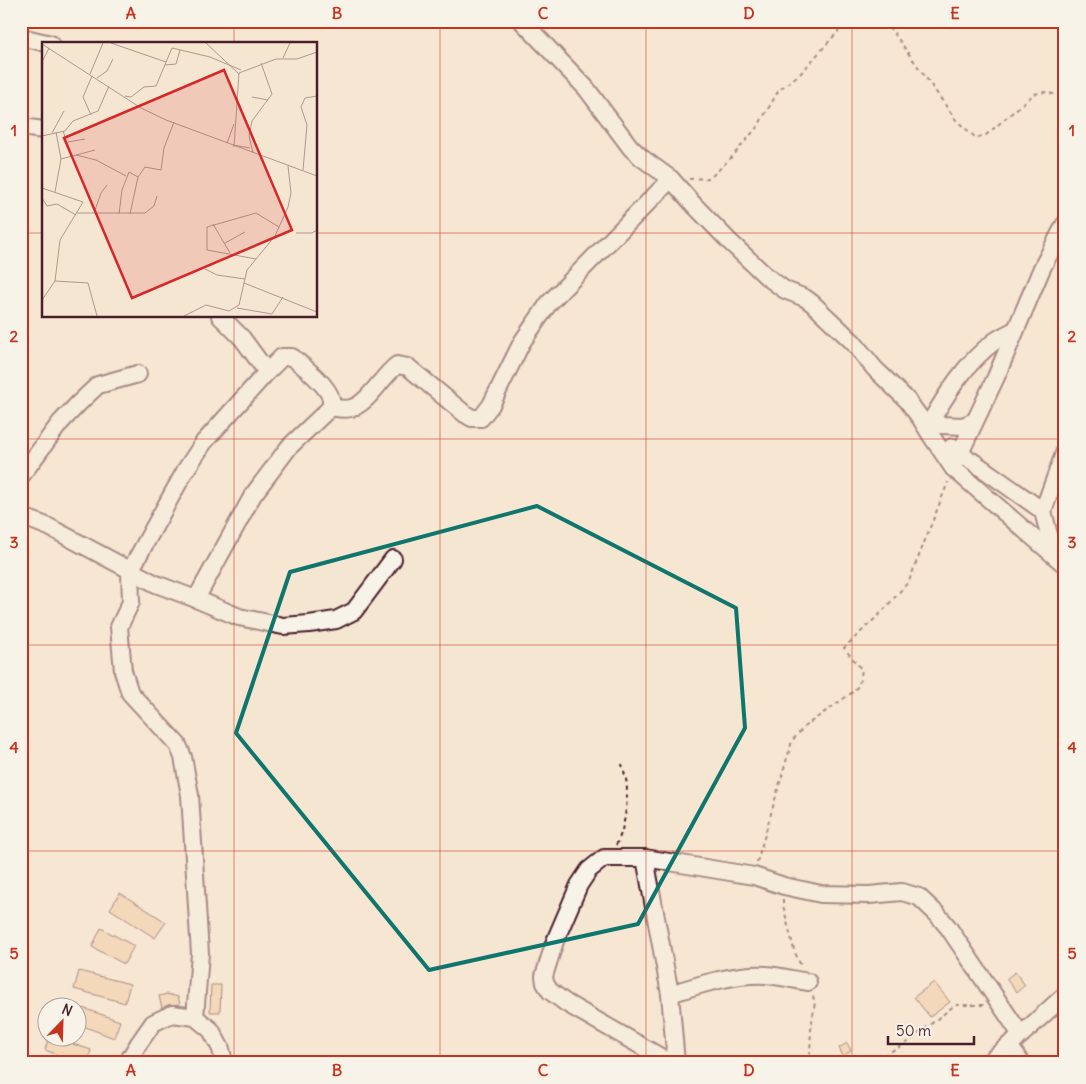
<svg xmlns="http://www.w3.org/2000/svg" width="1086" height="1084" font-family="Delius,sans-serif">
<rect width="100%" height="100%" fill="#f5e6d2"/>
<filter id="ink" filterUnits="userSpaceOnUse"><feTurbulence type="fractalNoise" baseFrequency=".02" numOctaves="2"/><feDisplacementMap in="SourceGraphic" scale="10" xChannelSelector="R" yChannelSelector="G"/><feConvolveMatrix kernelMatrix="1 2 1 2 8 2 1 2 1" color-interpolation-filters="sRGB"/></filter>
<g filter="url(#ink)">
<g fill="#efc79e" stroke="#4a1f2b">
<polygon points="120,893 166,922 155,938 110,909"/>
<polygon points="101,928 134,946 124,964 92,947"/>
<polygon points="79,971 130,984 125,1003 74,989"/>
<polygon points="1015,972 1025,985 1017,992 1006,979"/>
<polygon points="934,982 950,1002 930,1017 914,997"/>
<polygon points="211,985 221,985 220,1012 210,1012"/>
<polygon points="167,994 178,997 180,1004 168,1005 162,1008 159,996"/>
<polygon points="83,1008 120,1021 114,1038 78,1024"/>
<polygon points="49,1036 91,1050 87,1063 80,1063 45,1050"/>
<polygon points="847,1043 851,1051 843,1056 839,1048"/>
</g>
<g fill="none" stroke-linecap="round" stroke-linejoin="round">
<defs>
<g id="minor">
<polyline points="522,21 586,88 631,148 642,158 671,179 694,205 729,241 766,276 785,290 805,298 812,303 853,342 875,369 907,400 921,419 932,437 953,468 1065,565"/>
<polyline points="21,37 51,44"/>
<polyline points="21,127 44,130"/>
<polyline points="220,316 242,338 267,372"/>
<path d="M331,407C337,408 344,410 351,408C368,404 382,376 397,365L408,367L465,414L472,418H481L491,405L522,342L549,303L671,179"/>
<polyline points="930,422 941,425 963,426 975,421"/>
<path d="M928,426C946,395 965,363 995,341C1001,337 1009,333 1015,330"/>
<polyline points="952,447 959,454 972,461 1043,511"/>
<polyline points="953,468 996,377 1042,268 1065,224"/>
<polyline points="21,476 60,423 79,403 98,385 138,374"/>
<polyline points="21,516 49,527 156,584 196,599 239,617 283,626 309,624 336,620 354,611 393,559"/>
<polyline points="1054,555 1043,511 1065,451"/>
<polyline points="645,858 670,994 676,1063"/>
<path d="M670,994C698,985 736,973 766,975C780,976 794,980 808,982"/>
<path d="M195,1017L200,954L190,795L183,757L178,745L130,693L123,671L119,627L131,602L130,571L185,471L204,442L267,372L282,357H292C303,366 328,385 331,399C331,401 331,404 331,407L289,447L253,495L196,599"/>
<polyline points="1009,1045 1021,1063"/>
<polyline points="127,1063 139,1043 153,1023 172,1014 195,1017 211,1030 221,1049 224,1063"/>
<polyline points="671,1063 566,1003 550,991 545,983 544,976 555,941 579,885 589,870 604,858 645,858 754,876 784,886 821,894 869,895 902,892 919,897 937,914 948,927 1021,1035"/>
<polyline points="988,1063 1021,1035 1065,995"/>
</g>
</defs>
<use href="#minor" stroke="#4a1f2b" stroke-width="20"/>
<g stroke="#4a1f2b" stroke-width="2" stroke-dasharray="4 4" stroke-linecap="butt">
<polyline points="883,21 894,33 956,120 976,138 986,135 1034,94 1045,92 1057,95 1065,99"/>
<polyline points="689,179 710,178 732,157 758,126 779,90 801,73 842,27 849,21"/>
<path d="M616,845C625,829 629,797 626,779C625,774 623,769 622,764"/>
<polyline points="757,862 792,741 805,726 853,692 859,685 862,670 844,648 882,612 909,581 948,482"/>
<polyline points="783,899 783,905 794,950 801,966"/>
<polyline points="808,1063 810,1054 811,1028 815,1002 812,994"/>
<polyline points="870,1063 908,1042 955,1005 984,1005"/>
</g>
<use href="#minor" stroke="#f7f3e8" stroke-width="16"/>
</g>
</g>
<path d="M0 0H1086V1084H0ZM537,506L736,608L745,728L638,924L429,970L236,733L290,572Z" fill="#f5e6d2" fill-opacity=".55" fill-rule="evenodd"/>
<path fill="none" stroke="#0f766e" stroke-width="4" stroke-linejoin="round" d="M537,506L736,608L745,728L638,924L429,970L236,733L290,572Z"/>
<path fill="none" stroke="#c8321e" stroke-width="1" stroke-opacity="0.55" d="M234,21V44M440,21V1063M646,21V1063M852,21V1063M21,233H44M316,233H1065M234,316V1063M21,439H1065M21,645H1065M21,851H1065"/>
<g transform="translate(42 42)">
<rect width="275" height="275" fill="#f5e6d2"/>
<path fill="none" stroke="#b1968f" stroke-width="1" d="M69,1L124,20M164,1L197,32M0,2L99,66L124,78L275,134M241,16L248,1M0,20L7,6M123,23L134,22L138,8M48,32L61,1M55,36L65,29L71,17M83,54L89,55L102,45L114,44L130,6L168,15L199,28M210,55L226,58M49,73L41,55L50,34M21,89L30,114M10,91L22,69M0,94L23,89L31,79L56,69L67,44M26,100L43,97M185,101L192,82M191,103L208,106M192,105L197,31L234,17H255L275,10M211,111L207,94L210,79L230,52L219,21M34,113L54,118L84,134M19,117L53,108M261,128L265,83L259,65L263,56L275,54M96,135L103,125L119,128L122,106L132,80M0,146L41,160L18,198L13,239L0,258M13,150L19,117L14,90M0,156L5,164L15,162L34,173M35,171H103L112,164L115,154M52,171L59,151L65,143M77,172L80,148L87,130L96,135L88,172M171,182L188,211M254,191H270L275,188M183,201L203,190M214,217L165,208V185L214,171L237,185M163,227L175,233L203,237M13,239L46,241L55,274M202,241L275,270M195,266L230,272L241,255M142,274L164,263L187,269L197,263L205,228L233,194L246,165L249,151L246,124"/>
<path fill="#d62828" fill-opacity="0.15" stroke="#d62828" stroke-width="2.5" d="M182,28L250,188L90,256L22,96Z"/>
<rect width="275" height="275" fill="none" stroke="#4a1f2b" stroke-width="2.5"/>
</g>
<rect width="1086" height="1084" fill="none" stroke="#f7f3e8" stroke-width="55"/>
<g transform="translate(62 1022) rotate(23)"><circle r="24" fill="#f7f3e8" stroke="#b29e9c"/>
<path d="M0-4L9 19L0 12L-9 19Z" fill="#c8321e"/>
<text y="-8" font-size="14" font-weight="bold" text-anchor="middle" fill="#4a1f2b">N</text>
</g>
<path d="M888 1036v8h86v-8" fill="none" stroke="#4a1f2b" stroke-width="2.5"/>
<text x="896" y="1036" font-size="15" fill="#4a1f2b" stroke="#f7f3e8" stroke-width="4" paint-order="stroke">50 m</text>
<rect x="28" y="28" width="1030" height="1028" fill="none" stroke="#c8321e" stroke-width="2"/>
<g font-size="16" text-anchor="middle" font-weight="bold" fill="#c8321e">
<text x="131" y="19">A</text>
<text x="337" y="19">B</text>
<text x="543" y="19">C</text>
<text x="749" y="19">D</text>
<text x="955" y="19">E</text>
<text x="14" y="136">1</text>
<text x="1072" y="136">1</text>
<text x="14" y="342">2</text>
<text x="1072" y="342">2</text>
<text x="14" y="548">3</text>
<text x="1072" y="548">3</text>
<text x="14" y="753">4</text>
<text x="1072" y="753">4</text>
<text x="14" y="959">5</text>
<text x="1072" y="959">5</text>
<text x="131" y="1076">A</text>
<text x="337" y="1076">B</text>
<text x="543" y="1076">C</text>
<text x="749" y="1076">D</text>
<text x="955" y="1076">E</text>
</g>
</svg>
